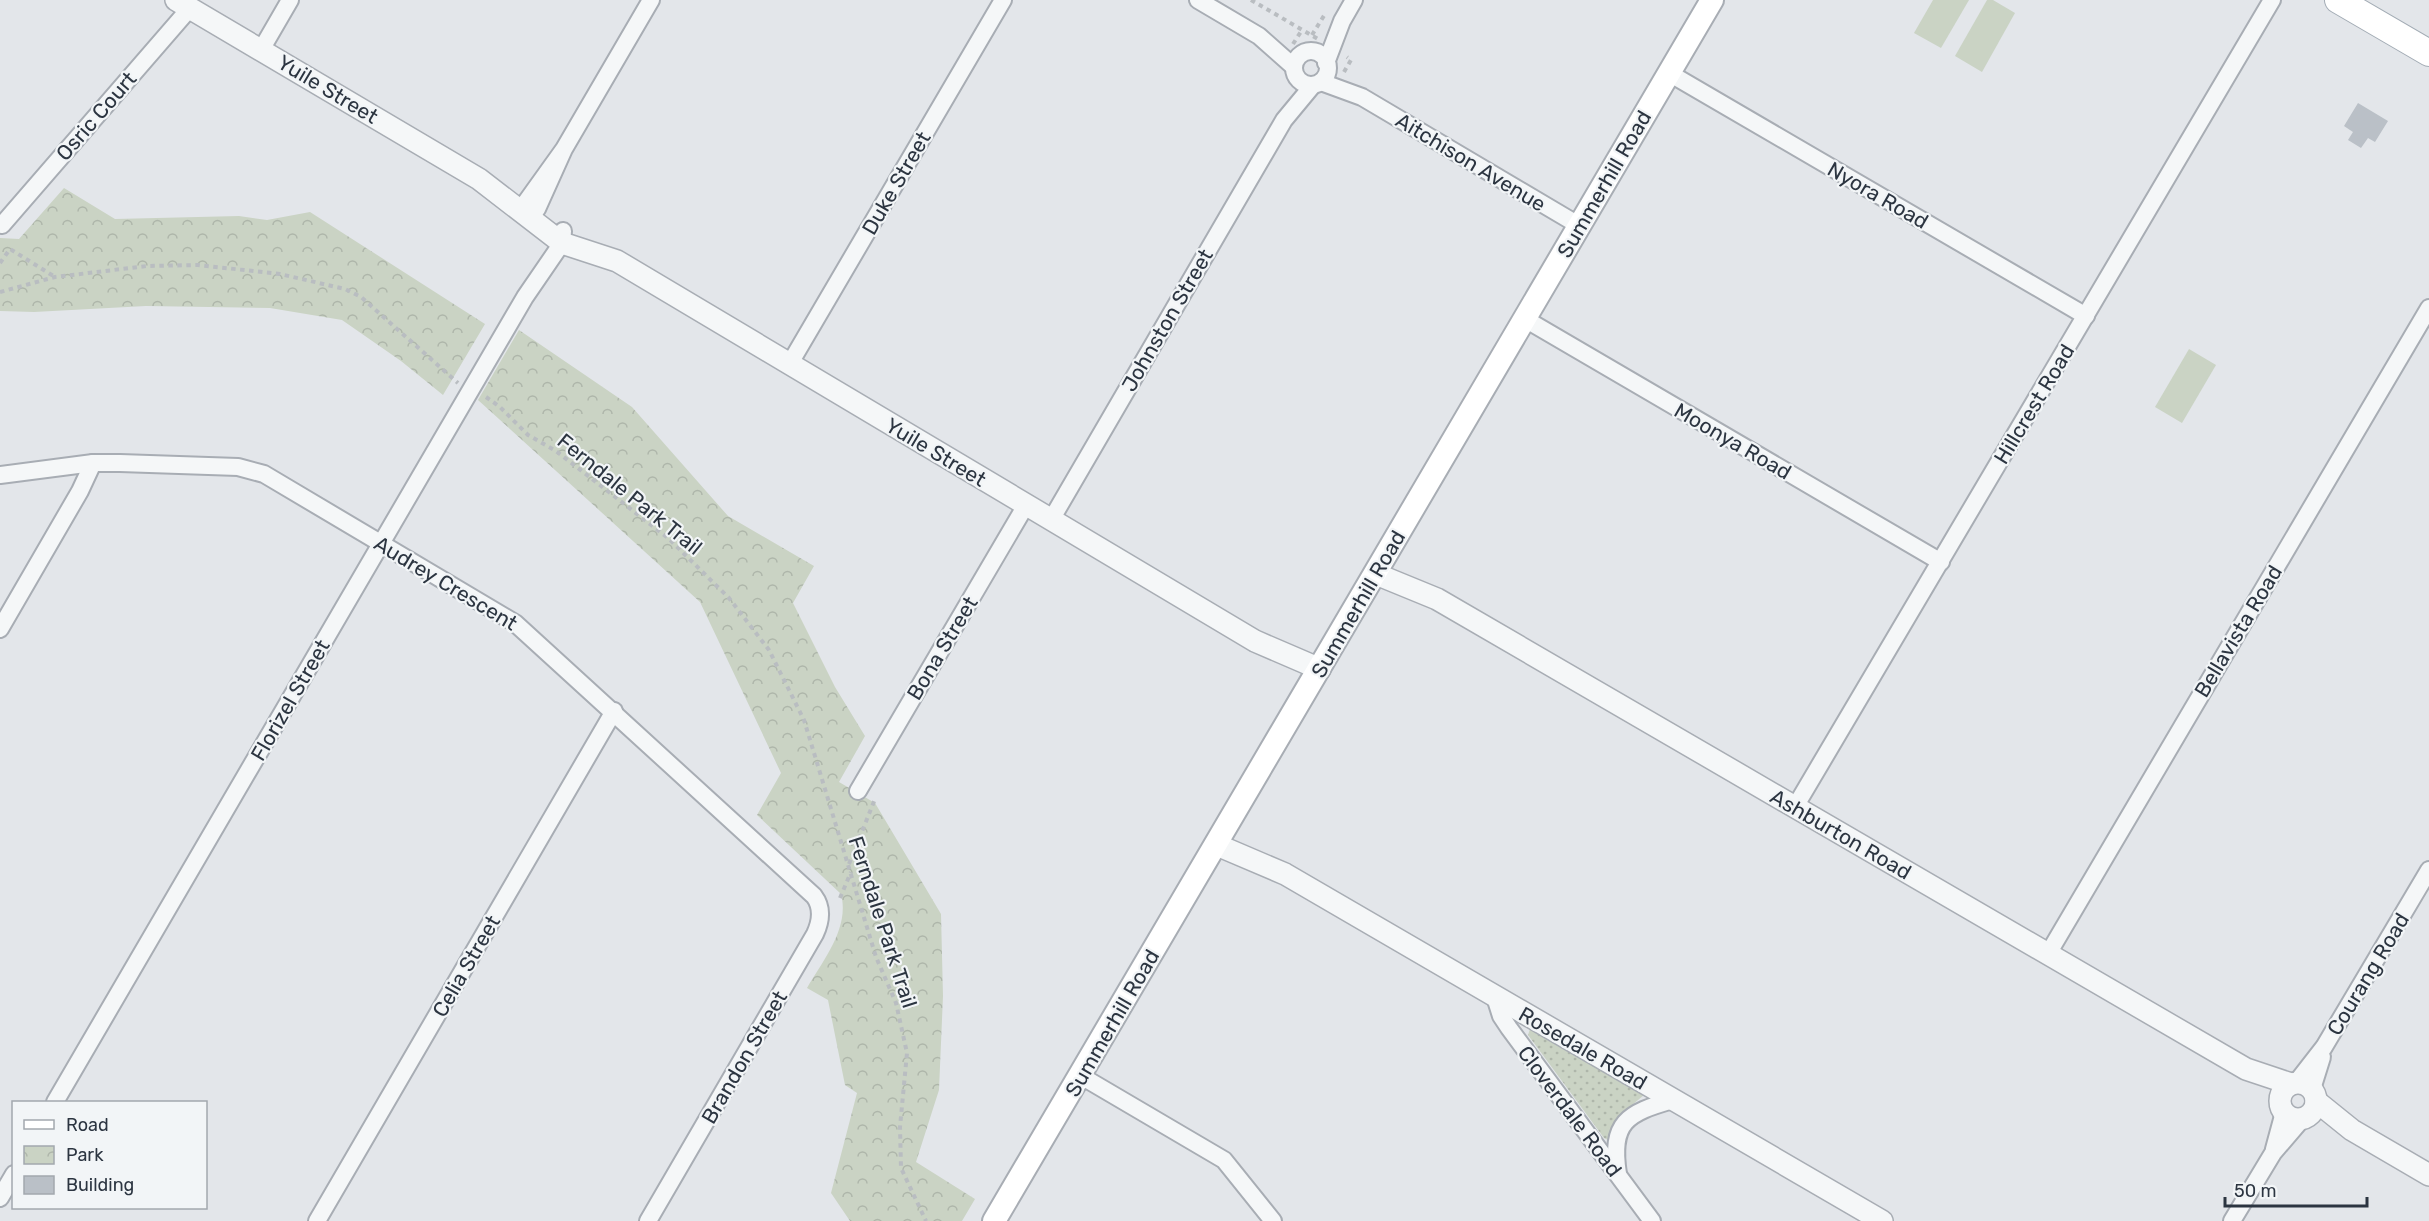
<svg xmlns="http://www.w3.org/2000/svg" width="2429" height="1221" font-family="Rubik,sans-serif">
<defs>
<pattern id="grass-dots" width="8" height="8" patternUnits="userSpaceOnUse" patternTransform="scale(1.5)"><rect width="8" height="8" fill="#cad3c4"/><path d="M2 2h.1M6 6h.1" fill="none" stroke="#aeb6aa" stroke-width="1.8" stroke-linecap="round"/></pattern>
<pattern id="park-crowns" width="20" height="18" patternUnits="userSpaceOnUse" patternTransform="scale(1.5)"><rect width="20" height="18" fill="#cad3c4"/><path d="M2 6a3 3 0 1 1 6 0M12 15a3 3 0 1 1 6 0" fill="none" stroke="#aeb6aa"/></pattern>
</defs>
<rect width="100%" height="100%" fill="#e3e6ea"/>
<polygon fill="url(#grass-dots)" points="1530,1029 1644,1095 1619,1116 1608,1140 1604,1138 1528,1035"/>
<g fill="url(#park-crowns)">
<polygon points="64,188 115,219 239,216 267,220 310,212 485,324 443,395 401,361 342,320 270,308 146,306 34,312 0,311 0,238 19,239"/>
<path d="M519,330L632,407L728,516L814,566L793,603L835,687L865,736L839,782L875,803L941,914L943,996L939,1090L916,1162L975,1199L962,1221H850L831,1193L857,1093L845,1085L828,1000L807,988C823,960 850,928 841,894L757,815L781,773L700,602L478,400Z"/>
</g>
<g fill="#cad3c4">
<polygon points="1933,0 1969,0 1941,48 1914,33"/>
<polygon points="1987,0 1993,0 2015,13 1982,72 1955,56"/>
<polygon points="2189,349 2216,365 2182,423 2155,407"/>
</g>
<polygon fill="#bac0c7" points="2358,103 2388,121 2375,142 2368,138 2361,148 2348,140 2353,132 2344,126"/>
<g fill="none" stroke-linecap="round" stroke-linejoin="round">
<defs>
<g id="minor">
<polyline points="1198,0 1259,36 1294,67"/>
<polyline points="261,50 290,0"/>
<circle cx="1311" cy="68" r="17"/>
<polyline points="1326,63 1342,21 1354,0"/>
<polyline points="1669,73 2086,316"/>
<polyline points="1321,82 1362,97 1580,226"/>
<polyline points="564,149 526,202 527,214 537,209 564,149 651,0"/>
<polyline points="2,225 190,8"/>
<polyline points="1525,319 1941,562"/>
<polyline points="789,365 1003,0"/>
<path d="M0,475L93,463H120L238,467L264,474L515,623L814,896C823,908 821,921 815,934L648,1221"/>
<polyline points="1051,520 1284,120 1313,85"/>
<polyline points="0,629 80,491 93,463"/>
<polyline points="858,791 1026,505"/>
<polyline points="1795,807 2272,0"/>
<polyline points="2048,954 2429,308"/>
<polyline points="1495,997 1501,1016 1509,1028 1652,1221"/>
<polyline points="1081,1076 1224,1160 1273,1221"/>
<polyline points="2296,1083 2324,1047 2429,870"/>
<polyline points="2312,1089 2322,1057"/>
<polyline points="55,1102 525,297 562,243 563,231"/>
<polyline points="2274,1149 2284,1112"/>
<path d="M1618,1174C1610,1122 1627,1113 1673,1100"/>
<polyline points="0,1198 14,1174"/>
<polyline points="317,1221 614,711"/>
<polyline points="2232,1221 2273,1153 2303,1118"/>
</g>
<g id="tertiary">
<polyline points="176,0 479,179 562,243 617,261 1255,641 1320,669"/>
<polyline points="1376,574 1437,599 2246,1069 2291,1084"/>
<polyline points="1217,845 1285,874 1882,1221"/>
<circle cx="2298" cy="1101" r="18"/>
<polyline points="2316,1101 2352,1130 2429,1175"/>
</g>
<polyline id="secondary" points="994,1221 1712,0"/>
<polyline id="primary" points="2338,0 2429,53"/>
</defs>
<use href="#minor" stroke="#a8adb4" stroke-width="20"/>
<use href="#tertiary" stroke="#a8adb4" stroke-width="24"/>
<use href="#secondary" stroke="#a8adb4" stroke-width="26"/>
<use href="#primary" stroke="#a3acb5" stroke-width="28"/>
<g stroke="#b9bdc1" stroke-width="4" stroke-dasharray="4.5 4.5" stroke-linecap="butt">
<polyline points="1251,0 1318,39"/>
<polyline points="1312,35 1325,14"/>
<polyline points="1293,44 1302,30"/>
<polyline points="1344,72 1351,60 1347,57"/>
<polyline points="0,263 10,249 55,277"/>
<polyline points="0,292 55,277 147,266 198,265 280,274 345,289 361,297 458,383"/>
<polyline points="486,397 500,407 528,435 556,451 668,538 729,598 769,650 804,720 876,957 896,1003 907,1053 900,1127 901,1168 926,1221"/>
<polyline points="849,864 875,799"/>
<polyline points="840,898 851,872"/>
</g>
<use href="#minor" stroke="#f5f7f8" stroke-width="16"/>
<use href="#tertiary" stroke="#f5f7f8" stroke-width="21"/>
<use href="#secondary" stroke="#fff" stroke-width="22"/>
<use href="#primary" stroke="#fff" stroke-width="26"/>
</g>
<g text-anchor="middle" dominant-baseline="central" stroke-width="4.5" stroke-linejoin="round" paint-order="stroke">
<g font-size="21" fill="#2c3541" stroke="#f2f5f7">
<text transform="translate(328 89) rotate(31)">Yuile Street</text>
<text transform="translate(96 116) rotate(-49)">Osric Court</text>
<text transform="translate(1471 162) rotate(31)">Aitchison Avenue</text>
<text transform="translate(896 183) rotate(-60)">Duke Street</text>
<text transform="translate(1604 184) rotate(-60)">Summerhill Road</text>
<text transform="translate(1878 195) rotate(30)">Nyora Road</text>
<text transform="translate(1167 320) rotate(-60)">Johnston Street</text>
<text transform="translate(2034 404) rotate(-59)">Hillcrest Road</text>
<text transform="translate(1733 441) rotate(30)">Moonya Road</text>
<text transform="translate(936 452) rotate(31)">Yuile Street</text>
<text transform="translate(630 494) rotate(39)">Ferndale Park Trail</text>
<text transform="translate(446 583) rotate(31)">Audrey Crescent</text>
<text transform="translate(1358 604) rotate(-60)">Summerhill Road</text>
<text transform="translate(2238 631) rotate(-59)">Bellavista Road</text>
<text transform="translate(942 648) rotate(-59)">Bona Street</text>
<text transform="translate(290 700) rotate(-60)">Florizel Street</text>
<text transform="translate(1841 834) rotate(30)">Ashburton Road</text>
<text transform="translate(883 922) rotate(72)">Ferndale Park Trail</text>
<text transform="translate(466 966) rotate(-60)">Celia Street</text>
<text transform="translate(2368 974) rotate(-59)">Courang Road</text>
<text transform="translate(1112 1023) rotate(-60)">Summerhill Road</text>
<text transform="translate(1583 1048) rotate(30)">Rosedale Road</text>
<text transform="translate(744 1057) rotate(-60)">Brandon Street</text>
<text transform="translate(1570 1111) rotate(53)">Cloverdale Road</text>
</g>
</g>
<rect x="12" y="1101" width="195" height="108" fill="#f2f5f7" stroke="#a3a8ae" stroke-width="1.5"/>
<rect x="24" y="1120" width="30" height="9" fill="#ffffff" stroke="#a3a8ae" stroke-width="1.5"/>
<text x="66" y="1131" font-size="18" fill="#2c3541">Road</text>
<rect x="24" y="1146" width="30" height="18" fill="url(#park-crowns)" stroke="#a3a8ae" stroke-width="1.5"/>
<text x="66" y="1161" font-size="18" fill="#2c3541">Park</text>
<rect x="24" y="1176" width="30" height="18" fill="#bac0c7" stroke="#a3a8ae" stroke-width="1.5"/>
<text x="66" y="1191" font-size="18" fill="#2c3541">Building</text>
<path d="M2225 1197v9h142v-9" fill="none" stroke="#2c3541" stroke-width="3"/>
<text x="2234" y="1197" font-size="18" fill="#2c3541" stroke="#f2f5f7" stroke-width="4.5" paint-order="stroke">50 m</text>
</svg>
